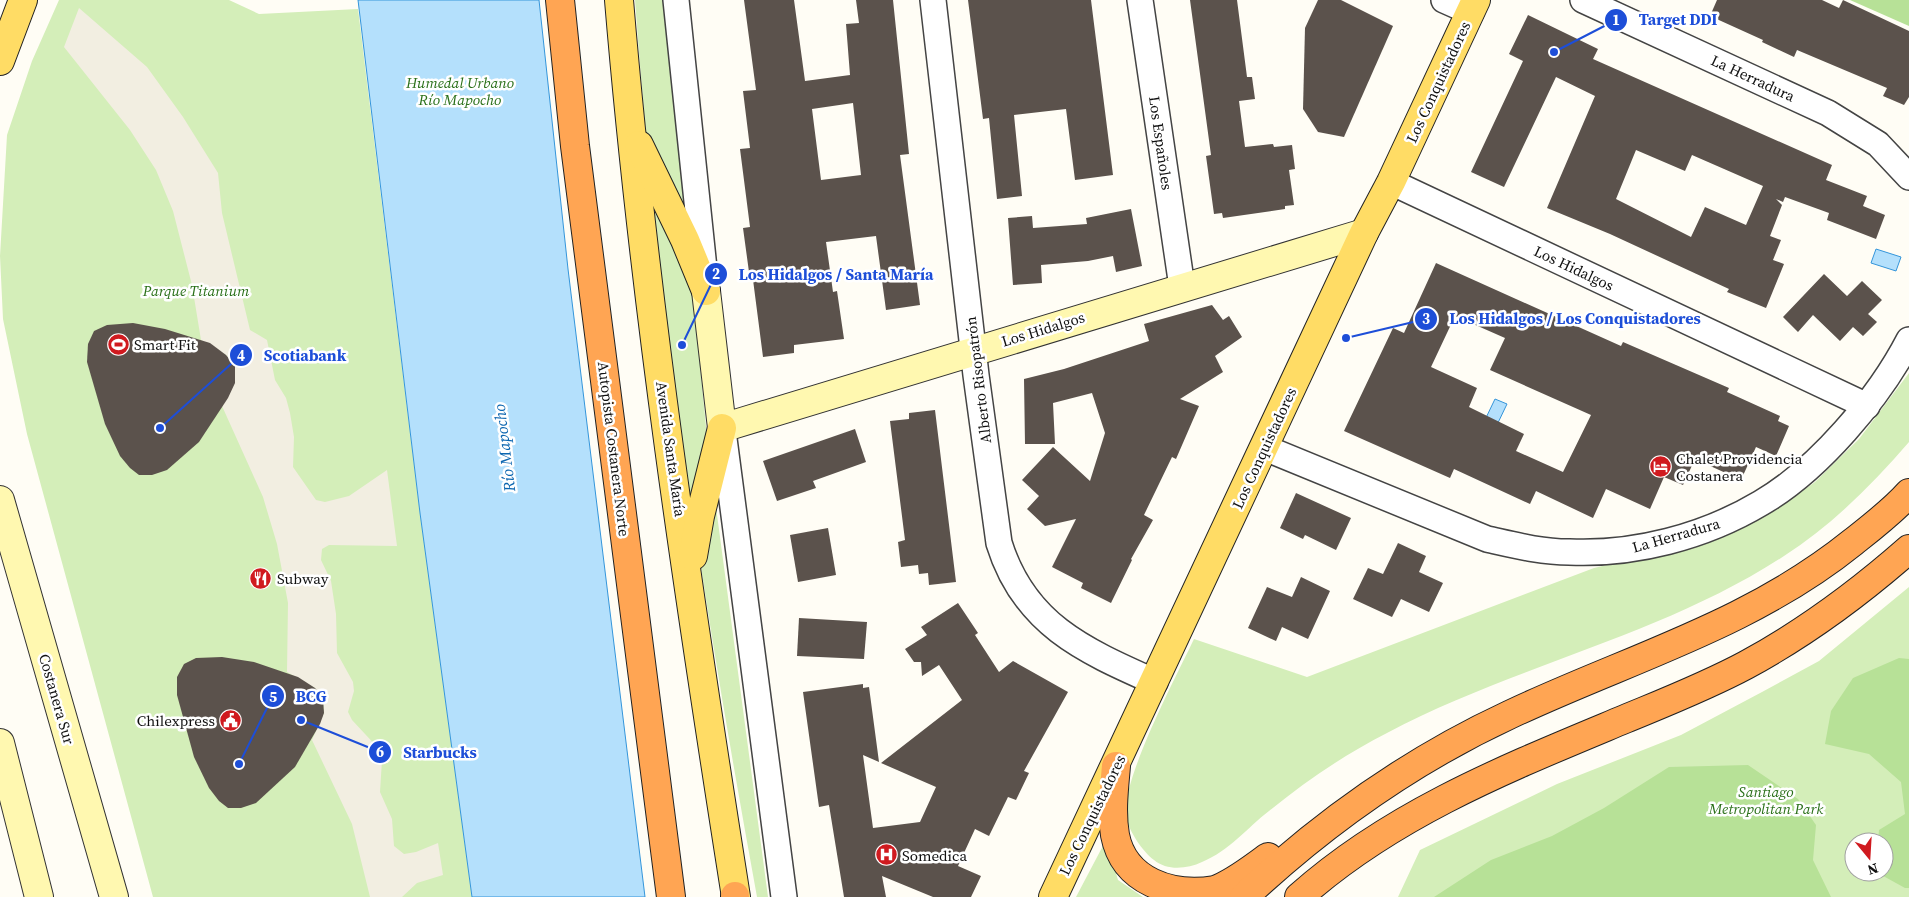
<svg xmlns="http://www.w3.org/2000/svg" width="1909" height="897" font-family="'Source Serif 4',serif">
<rect width="100%" height="100%" fill="#fffdf5"/>
<g fill="#d4eeb9" fill-rule="evenodd">
<polygon points="59,0 229,0 259,14 358,9 420,513 472,897 153,897 27,434 3,319 0,256 7,135 32,61"/>
<path d="M635,0H665L708,447L768,897H757C703,601 656,301 635,0Z"/>
<path d="M1909,373V442C1872,485 1832,525 1784,556C1662,636 1515,665 1387,733C1344,755 1306,781 1269,811C1247,828 1229,851 1202,862C1187,869 1167,871 1154,860C1142,851 1130,832 1126,818C1119,784 1177,675 1194,639L1307,677L1594,568L1722,538L1776,510L1815,482L1859,439Z"/>
<path d="M1909,587V897H1398L1420,850L1557,784L1681,735L1762,692L1819,661ZM1854,842H1884V872H1854Z"/>
<polygon points="1106,840 1118,880 1143,897 1076,897"/>
</g>
<g fill="#b7e197">
<polygon points="1850,0 1909,0 1909,26"/>
<polygon points="1899,658 1909,659 1909,888 1905,888 1876,872 1884,872 1884,842 1878,842 1879,830 1905,814 1901,782 1869,754 1825,744 1831,711 1853,678"/>
<polygon points="1748,765 1798,799 1816,825 1813,860 1831,897 1434,897 1491,860 1552,836 1604,808 1669,767"/>
</g>
<polygon fill="#f2eee1" points="79,8 147,67 183,117 218,173 222,213 250,330 267,340 275,380 286,398 290,413 294,437 293,467 316,500 325,502 349,496 387,470 397,546 329,545 322,549 321,560 331,581 336,614 337,653 353,682 354,691 348,712 352,720 379,749 382,760 380,792 392,819 394,846 404,854 416,852 438,843 443,875 417,883 402,897 370,897 352,824 312,740 324,713 323,699 315,688 287,672 288,603 277,544 263,497 222,406 235,366 226,355 201,340 192,285 173,211 156,170 130,130 64,47"/>
<g fill="#b4e0fc" stroke="#3495da">
<polygon points="358,0 539,0 568,269 645,897 472,897 420,513"/>
<polygon points="1876,249 1901,257 1896,271 1871,263"/>
<polygon points="1495,399 1507,404 1495,429 1483,424"/>
</g>
<g fill="#5b524c" fill-rule="evenodd">
<path d="M744,0H794L805,81L850,75L846,24L859,23L856,0H893L909,154L900,155L920,305L886,310L876,236L826,242L833,292L837,291L844,339L794,345V353L763,357L752,272H749L743,228L750,227L740,149L750,148L743,91L756,90ZM853,103L861,175L821,180L812,109Z"/>
<polygon points="968,0 1091,0 1113,175 1075,180 1066,109 1014,115 1022,196 997,199 989,118 983,119"/>
<polygon points="1190,0 1237,0 1247,77 1252,77 1255,99 1239,101 1245,147 1273,144 1274,147 1292,145 1295,169 1289,170 1294,205 1285,206 1285,209 1223,218 1222,213 1214,214 1206,156 1211,155"/>
<polygon points="1318,0 1341,0 1393,26 1344,137 1318,132 1303,109 1305,28"/>
<polygon points="1717,0 1822,0 1839,8 1843,0 1909,31 1909,97 1904,105 1883,96 1887,88 1797,50 1794,57 1762,42 1763,40 1710,16"/>
<path d="M1528,15L1598,49L1593,59L1832,165L1826,180L1867,196L1863,206L1885,215L1876,239L1827,220L1829,213L1785,197L1783,202L1776,199L1782,205L1770,236L1781,240L1773,260L1784,264L1766,308L1727,292L1729,289L1610,234L1547,208L1595,96L1556,77L1504,187L1471,172L1523,61L1509,54ZM1636,150L1685,171L1692,155L1763,186L1746,225L1705,207L1691,237L1616,199Z"/>
<polygon points="1131,209 1142,266 1116,272 1113,256 1088,261 1041,265 1042,283 1013,285 1008,218 1032,216 1033,228 1087,224 1086,218"/>
<path d="M1436,263L1621,346L1623,342L1729,388L1727,392L1780,416L1778,421L1789,426L1776,456L1756,447L1741,480L1695,459L1683,485L1664,477L1650,509L1606,489L1593,518L1536,491L1530,504L1454,469L1450,478L1344,431L1393,328L1404,333ZM1455,316L1505,338L1490,370L1591,415L1563,472L1516,451L1524,434L1469,407L1477,388L1431,367Z"/>
<polygon points="1824,274 1847,296 1862,281 1882,300 1868,314 1877,322 1863,336 1853,327 1840,341 1813,315 1798,332 1783,317"/>
<polygon points="1212,305 1223,320 1229,316 1242,337 1215,356 1223,372 1180,399 1199,406 1176,459 1172,457 1144,515 1153,520 1131,559 1132,560 1111,603 1081,588 1083,583 1052,567 1076,519 1045,526 1027,509 1039,496 1022,480 1053,447 1090,481 1105,433 1092,393 1053,403 1055,444 1025,444 1024,379 1064,369 1149,341 1144,324"/>
<polygon points="133,323 165,329 210,343 226,355 235,366 235,383 228,398 199,442 167,470 152,475 139,475 130,468 120,456 105,424 87,362 88,344 94,331 107,325"/>
<polygon points="935,410 956,582 929,585 928,573 919,574 918,565 901,567 898,542 905,540 890,421 909,419 909,413"/>
<polygon points="855,429 866,462 813,481 816,488 777,501 763,461"/>
<polygon points="1296,493 1351,518 1336,550 1305,535 1303,539 1280,528"/>
<polygon points="828,528 836,575 798,582 790,535"/>
<polygon points="1398,543 1426,556 1419,572 1443,583 1429,612 1401,599 1392,617 1353,599 1368,568 1383,574"/>
<polygon points="1301,577 1330,591 1308,639 1282,627 1276,641 1248,628 1267,587 1292,597"/>
<polygon points="958,603 978,633 975,635 999,672 1013,661 1068,692 1024,771 1029,773 1016,800 1008,797 989,836 975,829 958,866 981,876 971,897 933,897 882,876 886,897 844,897 829,805 819,807 803,692 863,684 863,688 869,687 879,762 863,755 873,828 920,822 936,787 881,763 962,700 939,665 922,676 921,662 914,662 905,649 927,635 921,627"/>
<polygon points="799,618 867,622 864,659 797,656"/>
<polygon points="222,657 254,662 298,677 315,688 323,699 324,713 320,724 295,767 256,803 241,808 228,808 219,801 209,788 194,757 177,695 177,677 184,664 196,658"/>
</g>
<g fill="none" stroke-linecap="round" stroke-linejoin="round">
<defs>
<g id="street">
<polyline points="676,0 705,278"/>
<path d="M933,0L976,375L999,543C1024,624 1083,650 1155,682"/>
<polyline points="1140,0 1182,287"/>
<polyline points="1444,0 1471,12"/>
<polyline points="1583,0 1828,113 1878,144 1909,177"/>
<polyline points="1391,182 1867,406"/>
<polyline points="723,431 784,897"/>
<path d="M1265,448L1487,539C1514,545 1540,552 1569,552C1634,555 1704,537 1761,503C1818,470 1879,398 1909,340"/>
</g>
<g id="secondary">
<polyline points="706,291 722,428 1364,233"/>
<polyline points="0,500 114,897"/>
<polyline points="0,743 39,897"/>
</g>
<g id="primary">
<path d="M619,0C644,300 689,599 736,897"/>
<polyline points="0,61 23,0"/>
<polyline points="639,145 685,240 706,291"/>
<polyline points="693,556 700,516 722,428"/>
<polyline points="1053,897 1364,233 1391,182 1476,0"/>
</g>
<g id="highway">
<polyline points="560,0 575,146 671,897"/>
<path d="M1116,766C1114,789 1111,812 1115,835C1124,882 1172,897 1215,890C1234,883 1251,869 1268,857"/>
<polyline points="735,896 735,897"/>
<path d="M1244,897C1323,823 1410,761 1509,715C1627,659 1749,626 1853,542C1872,527 1893,511 1909,493"/>
<path d="M1299,897C1393,813 1510,767 1625,719C1666,702 1707,686 1746,665C1805,633 1859,593 1909,549"/>
</g>
</defs>
<use href="#street" stroke="#444" stroke-width="28"/>
<use href="#secondary" stroke="#333" stroke-width="30"/>
<use href="#primary" stroke="#222" stroke-width="30"/>
<use href="#highway" stroke="#222" stroke-width="30"/>
<use href="#street" stroke="#fff" stroke-width="25"/>
<use href="#secondary" stroke="#fff8b0" stroke-width="28"/>
<use href="#primary" stroke="#ffdc65" stroke-width="28"/>
<use href="#highway" stroke="#ffa553" stroke-width="28"/>
</g>
<defs>
<symbol id="stadium-disc" viewBox="-11 -11 22 22"><circle r="9.5" fill="#d01a1f" stroke="#fff"/><path d="M0-5a6.5 5 0 1 0 0 10a6.5 5 0 1 0 0-10ZM-3.5-1.8h7v3.6h-7Z" fill="#fff"/></symbol>
<symbol id="hotel-disc" viewBox="-11 -11 22 22"><circle r="9.5" fill="#d01a1f" stroke="#fff"/><path d="M-6-4.5h1.5V1H6V5H4.5V3h-9V5H-6ZM-4 0a1.8 1.8 0 1 1 3.6 0ZM.5 0V-2.5h3Q6-2.5 6 0Z" fill="#fff"/></symbol>
<symbol id="restaurant-disc" viewBox="-11 -11 22 22"><circle r="9.5" fill="#d01a1f" stroke="#fff"/><path d="M-5-6h1v4h1v-4h1v4h1v-4h1v5L-1.5 .5V6h-2V.5L-5-1ZM5-6V6H3V1.5H1.5Q1.5-4 5-6Z" fill="#fff"/></symbol>
<symbol id="civic-disc" viewBox="-11 -11 22 22"><circle r="9.5" fill="#d01a1f" stroke="#fff"/><path d="M-.6-6.5H3V-4.5H.6V-3L4-1V1h2V6H-6V1h2V-1L-.6-3ZM-1.2 2.5V6h2.4V2.5Z" fill="#fff"/></symbol>
<symbol id="hospital-disc" viewBox="-11 -11 22 22"><circle r="9.5" fill="#d01a1f" stroke="#fff"/><path d="M-5-5h3v3.5h4V-5h3V5h-3V1.5h-4V5h-3Z" fill="#fff"/></symbol>
</defs>
<g fill-rule="evenodd">
<use href="#stadium-disc" x="106" y="332" width="25" height="25"/>
<use href="#hotel-disc" x="1648" y="454" width="25" height="25"/>
<use href="#restaurant-disc" x="248" y="566" width="25" height="25"/>
<use href="#civic-disc" x="218" y="708" width="25" height="25"/>
<use href="#hospital-disc" x="874" y="842" width="25" height="25"/>
</g>
<g text-anchor="middle" dominant-baseline="central" stroke-width="5" stroke-linejoin="round" paint-order="stroke">
<g font-size="15" fill="#111" stroke="#fff">
<text transform="translate(1753 78) rotate(25)">La Herradura</text>
<text transform="translate(1438 82) rotate(-65)">Los Conquistadores</text>
<text transform="translate(1161 143) rotate(82)">Los Españoles</text>
<text transform="translate(1574 268) rotate(25)">Los Hidalgos</text>
<text transform="translate(1043 329) rotate(-17)">Los Hidalgos</text>
<text transform="translate(978 380) rotate(-97)">Alberto Risopatrón</text>
<text transform="translate(1264 448) rotate(-65)">Los Conquistadores</text>
<text transform="translate(614 449) rotate(83)">Autopista Costanera Norte</text>
<text transform="translate(671 449) rotate(82)">Avenida Santa María</text>
<text transform="translate(1676 535) rotate(-16)">La Herradura</text>
<text transform="translate(57 699) rotate(74)">Costanera Sur</text>
<text transform="translate(1092 815) rotate(-64)">Los Conquistadores</text>
</g>
<g font-size="15" font-style="italic" fill="#2a7019" stroke="#fff">
<text x="460" y="82">Humedal Urbano<tspan x="460" dy="17">Río Mapocho</tspan></text>
<text x="196" y="290">Parque Titanium</text>
<text x="1766" y="791">Santiago<tspan x="1766" dy="17">Metropolitan Park</tspan></text>
</g>
<g font-size="15" fill="#111" stroke="#fff" text-anchor="start">
<text x="134" y="344">Smart Fit</text>
<text x="1676" y="458">Chalet Providencia<tspan x="1676" dy="17">Costanera</tspan></text>
<text x="277" y="578">Subway</text>
<text x="215" y="720" text-anchor="end">Chilexpress</text>
<text x="902" y="855">Somedica</text>
</g>
<g font-size="16" font-style="italic" fill="#0c66b0" stroke="#fff">
<text transform="translate(504 448) rotate(-97)">Río Mapocho</text>
</g>
</g>
<path fill="none" stroke="#1d4ed8" stroke-width="2" d="M1554 52L1616 20M682 345L716 274M1346 338L1426 319M160 428L241 355M239 764L273 696M301 720L380 752"/>
<g fill="#1d4ed8" stroke="#fff" stroke-width="2">
<circle cx="1554" cy="52" r="5"/>
<circle cx="682" cy="345" r="5"/>
<circle cx="1346" cy="338" r="5"/>
<circle cx="160" cy="428" r="5"/>
<circle cx="239" cy="764" r="5"/>
<circle cx="301" cy="720" r="5"/>
<circle cx="1616" cy="20" r="12"/>
<circle cx="716" cy="274" r="12"/>
<circle cx="1426" cy="319" r="12"/>
<circle cx="241" cy="355" r="12"/>
<circle cx="273" cy="696" r="12"/>
<circle cx="380" cy="752" r="12"/>
</g>
<g font-size="15" text-anchor="middle" font-weight="bold" fill="#fff">
<text x="1616" y="25">1</text>
<text x="716" y="279">2</text>
<text x="1426" y="324">3</text>
<text x="241" y="361">4</text>
<text x="273" y="702">5</text>
<text x="380" y="757">6</text>
</g>
<g font-size="16" text-anchor="middle" font-weight="bold" fill="#1d4ed8" stroke="#fff" stroke-width="5" stroke-linejoin="round" paint-order="stroke">
<text x="1678" y="25">Target DDI</text>
<text x="836" y="280">Los Hidalgos / Santa María</text>
<text x="1575" y="324">Los Hidalgos / Los Conquistadores</text>
<text x="305" y="361">Scotiabank</text>
<text x="311" y="702">BCG</text>
<text x="440" y="758">Starbucks</text>
</g>
<g transform="translate(1869 857) rotate(162)"><circle r="24" fill="#ffffff" stroke="#a0a0a0"/>
<path d="M0-4L9 19L0 12L-9 19Z" fill="#d01a1f"/>
<text y="-8" font-size="14" font-weight="bold" text-anchor="middle" fill="#111111">N</text>
</g>
</svg>
